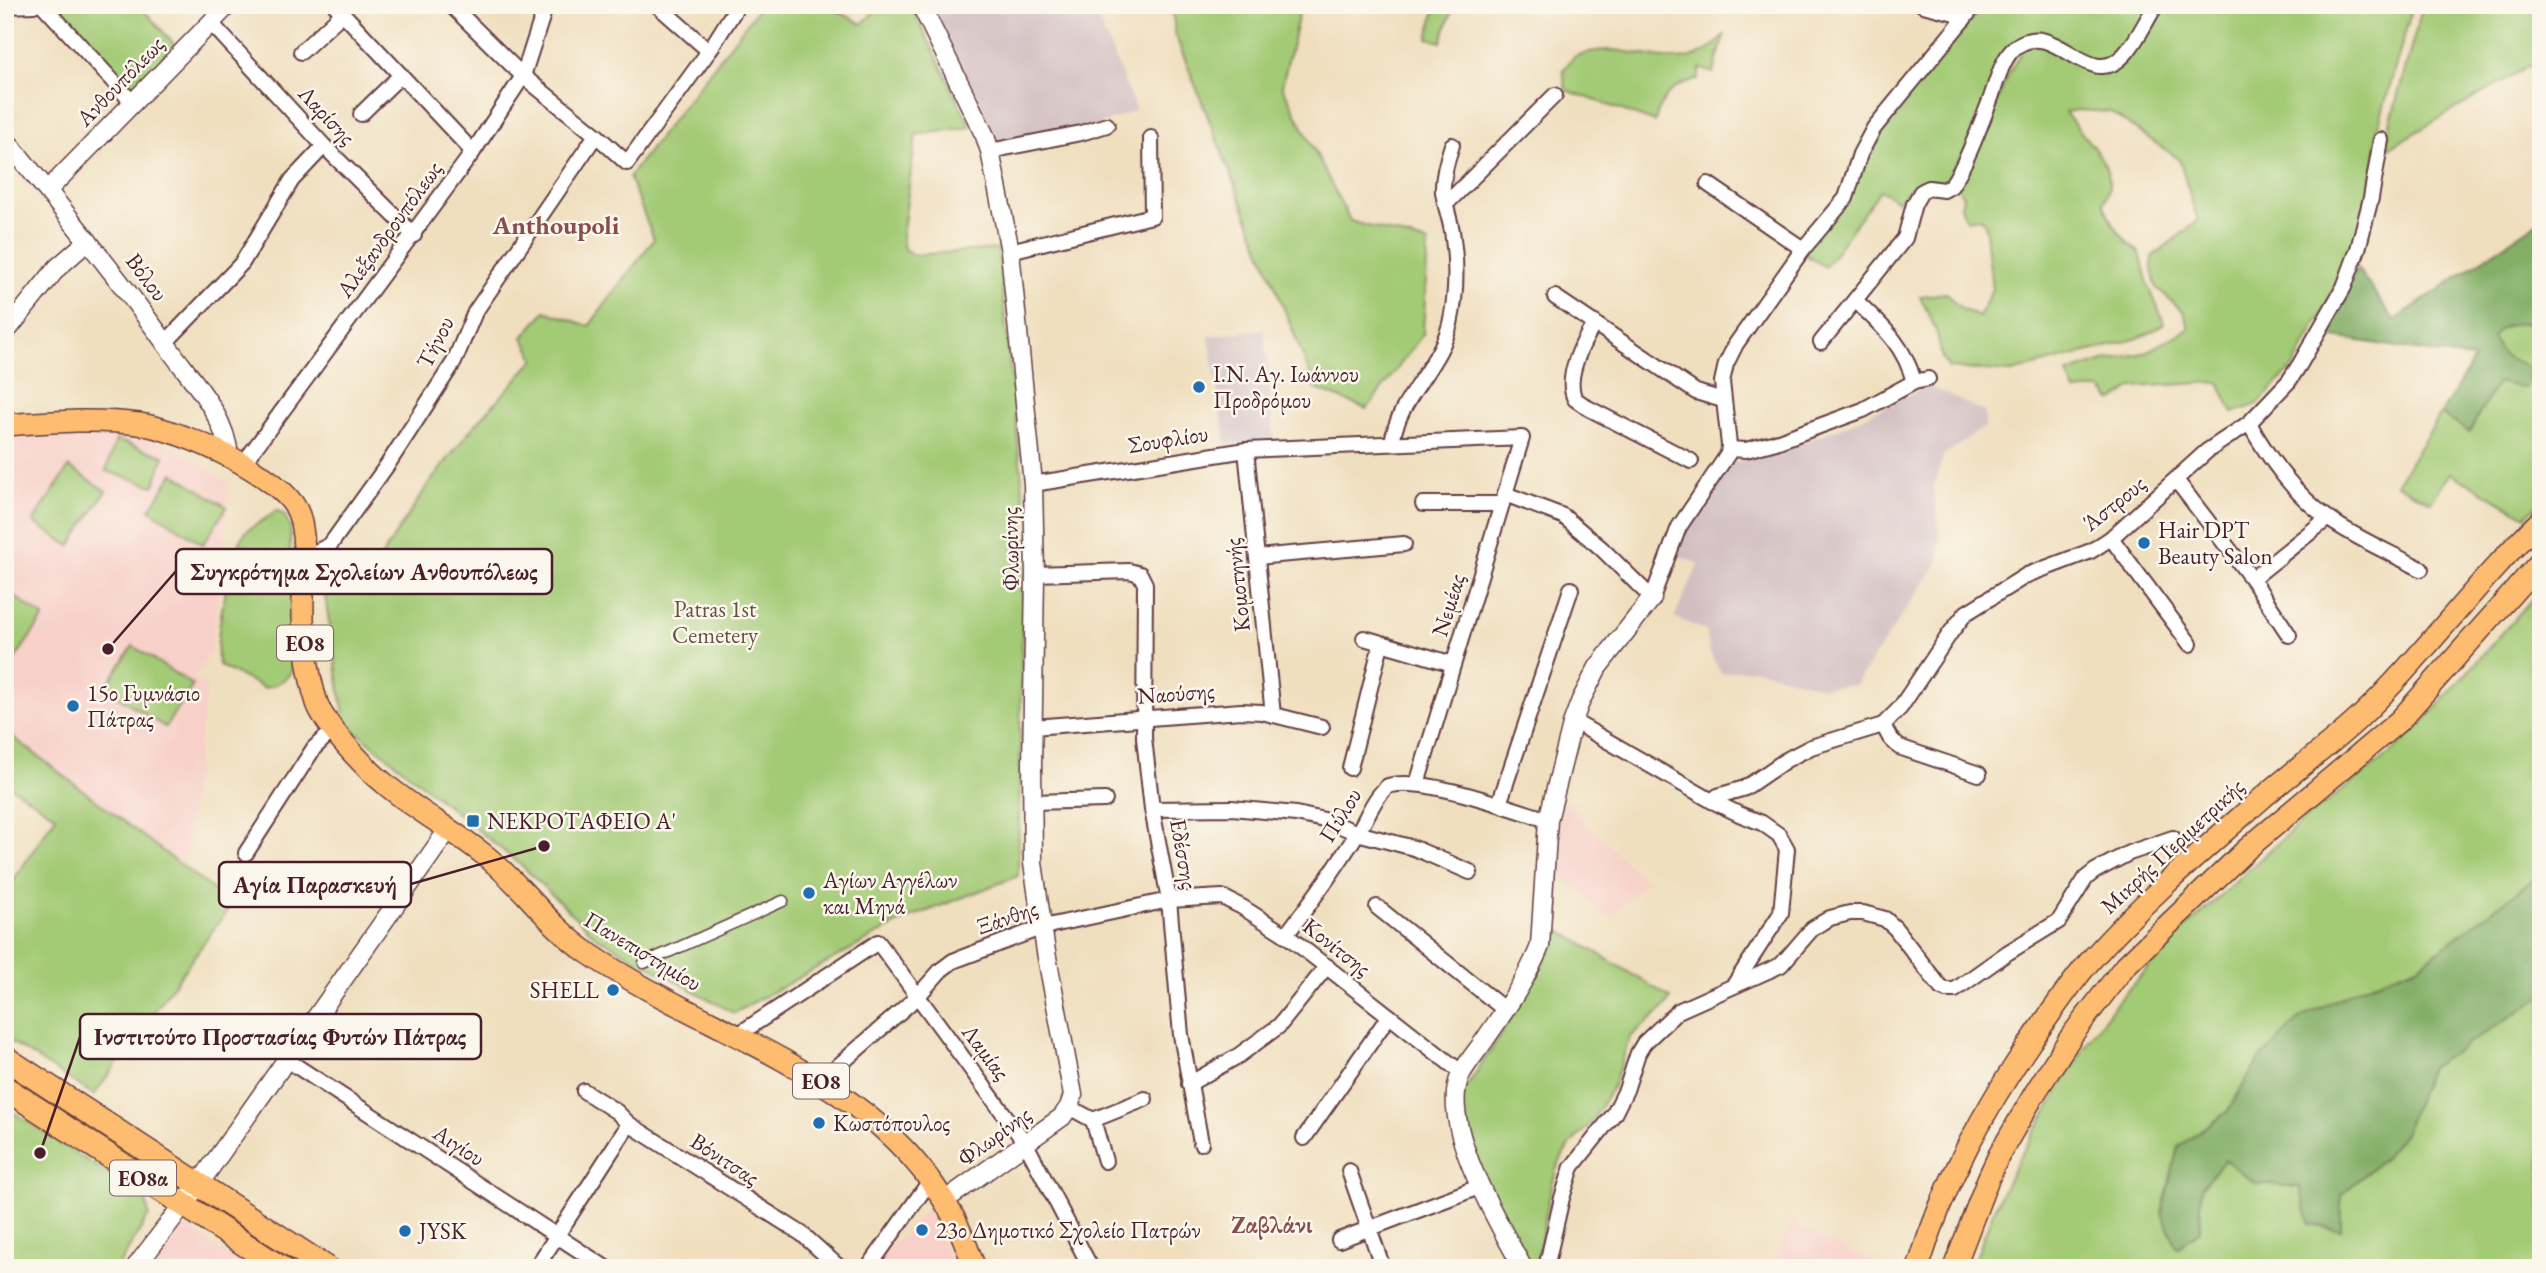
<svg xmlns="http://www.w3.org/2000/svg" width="2546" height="1273" font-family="'EB Garamond',serif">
<rect width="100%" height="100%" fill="#fbf7ec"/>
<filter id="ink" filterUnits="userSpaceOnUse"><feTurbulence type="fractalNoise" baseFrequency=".0143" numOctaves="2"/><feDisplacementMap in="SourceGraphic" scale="14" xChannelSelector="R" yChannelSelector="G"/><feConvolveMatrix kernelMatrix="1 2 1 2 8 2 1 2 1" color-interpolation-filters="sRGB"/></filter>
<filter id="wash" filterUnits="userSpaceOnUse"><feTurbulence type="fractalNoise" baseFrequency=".00686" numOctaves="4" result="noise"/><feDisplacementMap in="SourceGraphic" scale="28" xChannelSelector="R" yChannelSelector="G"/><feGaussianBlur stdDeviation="1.57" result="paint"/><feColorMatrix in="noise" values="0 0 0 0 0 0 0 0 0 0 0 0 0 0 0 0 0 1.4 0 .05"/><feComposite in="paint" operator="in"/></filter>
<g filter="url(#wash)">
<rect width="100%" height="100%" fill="#f0dfbf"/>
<g fill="#f7d0c9">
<polygon points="107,433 148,439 177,449 230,483 211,653 194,677 207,687 183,864 5,731 5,439"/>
<polygon points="1565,802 1646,882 1610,918 1559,873 1559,827"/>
<polygon points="927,1209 954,1268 876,1268 888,1250"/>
<polygon points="1790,1223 1885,1268 1772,1268"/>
<polygon points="185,1226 223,1251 249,1268 156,1268"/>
</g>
<g fill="#d2bec1">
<polygon points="932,5 1093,5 1136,110 1097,126 994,146"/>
<polygon points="1264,329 1274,442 1226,445 1209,336"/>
<polygon points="1926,387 1933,388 1985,412 1985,427 1944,455 1933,487 1941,540 1938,562 1855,685 1822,687 1755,669 1721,673 1710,653 1706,631 1674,617 1699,564 1675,554 1681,532 1729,464 1803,442 1849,424"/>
</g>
<g fill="#a3ca75" stroke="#767450" stroke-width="2">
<polygon points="50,5 139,5 176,46 130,93"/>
<polygon points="761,5 826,5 862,24 881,5 911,5 971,127 916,135 902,237 904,249 913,255 998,249 1024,499 1018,876 904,920 734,1013 595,936 522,866 345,722 324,590 365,581 428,485 468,433 535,359 523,337 545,311 589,326 654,239 629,177"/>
<polygon points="1172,5 1301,5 1282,86 1350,221 1428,243 1423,334 1367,409 1316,389 1175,34"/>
<polygon points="1436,5 1454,5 1441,42 1428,38"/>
<path d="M1984,5H2413L2377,131L2376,159L2354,253L2294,366L2258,404L2233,413L2219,382L2133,387L2112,401L2101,389H2089L2075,392L2067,373L2107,360L2144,353L2189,329L2184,312L2157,288L2152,270L2153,256L2198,221L2179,159L2110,112L2078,110L2065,112C2083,139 2125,169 2103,203L2113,225L2128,243L2140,253L2148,284L2164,323L2152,332L2135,339L2012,372L1949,368L1942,358L1936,330L1920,296L1947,293C1955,306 1965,311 1979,317L1992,289L1985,222L1980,218L1966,220L1961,208L1963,196L1958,187L2010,71L2021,52L2022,38L1947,184C1926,174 1911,184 1898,201L1880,190L1825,267L1803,253L1864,157L1874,135Z"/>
<polygon points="2425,5 2541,5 2541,59 2387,149 2390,124 2422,8"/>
<path d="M1725,34L1713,73L1700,68L1698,80C1674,82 1660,99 1655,122L1566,90L1563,70C1567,66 1570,60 1574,57C1578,54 1585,54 1590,52C1637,41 1686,84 1725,34Z"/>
<polygon points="2512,323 2541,324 2541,500 2526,516 2450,473 2431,502 2396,484 2441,414 2469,432 2497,382 2531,368 2504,356 2492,338 2495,332"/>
<polygon points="116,440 164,456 154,486 106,471"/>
<polygon points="69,467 106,491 70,546 33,522"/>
<polygon points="173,473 227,507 203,544 150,510"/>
<path d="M276,510L284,514L290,527L292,670C287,680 275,686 264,688L220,666C210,651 232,548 245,533C253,524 265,522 276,510Z"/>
<polygon points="2541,589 2541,874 2418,966 2358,989 2259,1060 2227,1112 2178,1147 2162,1213 2177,1248 2200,1231 2201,1187 2225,1159 2255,1183 2300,1187 2341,1195 2385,1157 2404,1133 2430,1068 2541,997 2541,1268 1972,1268 1995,1207 2019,1158 2091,1037 2118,1001 2174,939 2259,860 2302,821 2392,752 2421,725"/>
<polygon points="5,590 44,617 5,673"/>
<polygon points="133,646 193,685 165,727 105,688"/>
<polygon points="5,731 232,904 94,1095 5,1038 5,893 56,816 5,783"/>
<polygon points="1561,931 1671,998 1664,1008 1630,1037 1613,1086 1591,1123 1568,1147 1557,1167 1550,1194 1536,1266 1530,1268 1487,1201 1455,1105 1508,1023"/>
<polygon points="5,1107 146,1199 149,1215 117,1268 5,1268"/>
</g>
<g fill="#82ae66" stroke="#666648" stroke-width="2">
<path d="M2541,220V324C2523,323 2502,320 2492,338L2504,356L2531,368L2526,388L2497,382L2469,432L2441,414L2474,359L2321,335L2357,268L2394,320Z"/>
<polygon points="2541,874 2541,997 2430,1068 2404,1133 2385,1157 2341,1195 2341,1230 2309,1224 2300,1187 2255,1183 2225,1160 2201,1187 2200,1231 2177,1248 2162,1213 2178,1147 2227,1112 2259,1060 2300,1018 2358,989 2418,966"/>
</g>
</g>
<g filter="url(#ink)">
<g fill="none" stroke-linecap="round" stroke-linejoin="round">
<defs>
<polyline id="pedestrian" points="644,963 783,901"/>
<g id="minor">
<polyline points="43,5 133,103"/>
<polyline points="335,5 473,152"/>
<polyline points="451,5 523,76 596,135 627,163 709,51 738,5"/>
<polyline points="657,5 709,51"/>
<polyline points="1923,5 1955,13 1964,19"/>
<polyline points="5,6 34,5"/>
<polyline points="211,23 324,146 414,235"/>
<polyline points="301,52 343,13"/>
<polyline points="361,114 401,75"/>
<polyline points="990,151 1081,133 1107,125"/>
<polyline points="1708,184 1803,249"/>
<polyline points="1446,204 1555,95"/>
<polyline points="1010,251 1152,216 1151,138"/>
<polyline points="1555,297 1696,392 1723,400"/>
<path d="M1855,300C1882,326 1904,344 1914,382"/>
<path d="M1595,323C1583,341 1564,378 1575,399L1588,408L1691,461"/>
<path d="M1821,342L1905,238L1914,204L1921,192L1928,188L1944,190L1951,186C1967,162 1978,131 1989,103C1996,86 2001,57 2017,46C2056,18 2088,93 2124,55C2138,40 2145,22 2156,5"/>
<polyline points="165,343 242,263 292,180 324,146"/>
<path d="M2249,423C2268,458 2296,496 2329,519C2357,539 2391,553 2421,569"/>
<path d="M1392,443C1398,398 1439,368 1450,324C1456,297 1457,267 1453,239C1452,223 1445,208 1443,192C1442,177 1447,160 1452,145"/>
<polyline points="1729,449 1746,450 1776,442 1863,410 1914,382 1928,379"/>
<polyline points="1246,450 1273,715"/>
<polyline points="243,464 473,152 523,76 546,5"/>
<polyline points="2176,480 2252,579 2289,635"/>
<polyline points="1033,484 1246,450 1522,438 1417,784"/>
<polyline points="1505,494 1563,516 1601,548 1652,598 1679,527 1728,454 1729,445 1722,382 1726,364 1736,344 1803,249 1846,198 1860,154 1874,128 1975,5"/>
<polyline points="1423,504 1502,504"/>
<polyline points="2111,538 2190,644"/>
<polyline points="1257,557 1404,544"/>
<polyline points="303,558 330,545 388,464 454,362 475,312 596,135"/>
<polyline points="1035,574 1129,571 1140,574 1145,584 1144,738 1152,809 1169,900 1181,1035 1201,1143"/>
<polyline points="2252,579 2328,518"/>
<polyline points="1364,638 1453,664"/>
<polyline points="1573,721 1712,801 1739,814 1762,823 1779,835 1787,849 1781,913 1734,985"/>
<polyline points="1883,725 1890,738 1899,747 1979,774"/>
<polyline points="1033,727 1241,711 1262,712 1322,727"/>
<polyline points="1350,768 1381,644"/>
<polyline points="1712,801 1718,796 1745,788 1786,760 1811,747 1883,725 1900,708 1951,632 1966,613 2027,575 2091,551 2111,538 2207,451 2249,423 2289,381 2300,364 2344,287 2358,249 2371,198 2381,140"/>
<polyline points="1032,802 1105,800"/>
<polyline points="1499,804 1571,589"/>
<polyline points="1152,809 1232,808 1296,814 1329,821 1357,833 1414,848 1470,872"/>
<polyline points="246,853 314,748 333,730"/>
<polyline points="1377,907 1505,1010"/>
<path d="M1286,935C1311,902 1336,868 1358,832C1367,818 1374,797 1388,786C1420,775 1513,809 1548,820"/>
<polyline points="736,1036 878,942 1026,1144 1091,1268"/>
<polyline points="287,1060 606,1268"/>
<polyline points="821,1081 917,997 941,970 953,961 1043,927 1169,900 1222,897 1242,907 1286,935 1462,1073"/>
<polyline points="1189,1084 1238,1056 1279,1026 1327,966"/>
<polyline points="584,1091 617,1112 629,1124 802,1234 840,1268"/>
<polyline points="1069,1107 1093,1120 1105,1161"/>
<polyline points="1093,1120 1145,1099"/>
<polyline points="1304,1138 1389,1016"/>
<polyline points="1349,1171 1383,1268"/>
<polyline points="1339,1240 1479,1187"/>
<polyline points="536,1268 629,1124"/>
<polyline points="868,1268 930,1181"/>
<polyline points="1546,1268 1562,1198 1572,1167 1614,1114 1626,1090 1638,1053 1644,1043 1678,1011 1781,965 1812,929 1830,918 1850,913 1863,913 1885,919 1895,928 1941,988 1946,990 1955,990 2007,953 2059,921 2086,878 2095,871 2129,853 2173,838"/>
</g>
<g id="tertiary">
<polyline points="921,5 985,136 990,151 1010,251 1033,484 1035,574 1032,765 1033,863 1046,952 1073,1095 1069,1107 1062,1117 944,1201"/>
<path d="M5,139C62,208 119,278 171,351C194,383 226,416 229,457"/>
<polyline points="48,190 228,5"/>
<polyline points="5,333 57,268 88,241"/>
<polyline points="135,1268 199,1184 448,830"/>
<path d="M1523,1268C1499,1224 1437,1122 1461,1074C1468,1061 1478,1050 1486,1038C1506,1009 1527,979 1540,946L1548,820L1573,721L1581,700L1598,667L1652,598"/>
</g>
<g id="primary">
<path d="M5,425C49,422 95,418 139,424C178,429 286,475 299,515C307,541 303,571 303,599C302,630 307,672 317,703C324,724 365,768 384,783C416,811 454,830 487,857C523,886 549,926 588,953C713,1038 876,1074 953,1216C962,1232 968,1251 975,1268"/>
<path d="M1918,1268C1944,1183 1983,1110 2034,1037C2052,1011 2070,984 2091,960C2142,902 2202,851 2260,800C2292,772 2327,748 2358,719C2423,657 2475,583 2541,520"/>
<polyline points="1954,1268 1988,1179 1999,1155 2035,1093 2072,1035 2125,966 2247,849 2400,720 2541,561"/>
</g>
<g id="trunk">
<polyline points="5,1058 327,1268"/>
<polyline points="5,1088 281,1268"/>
</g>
</defs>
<use href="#pedestrian" stroke="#633c41" stroke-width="13"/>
<use href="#minor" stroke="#633c41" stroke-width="18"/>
<use href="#tertiary" stroke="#633c41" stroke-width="21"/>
<use href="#primary" stroke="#633c41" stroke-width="24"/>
<use href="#trunk" stroke="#633c41" stroke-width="26"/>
<use href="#pedestrian" stroke="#fff" stroke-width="10"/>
<use href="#minor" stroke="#fff" stroke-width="14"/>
<use href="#tertiary" stroke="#fff" stroke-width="18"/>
<use href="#primary" stroke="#fdbc6f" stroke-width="21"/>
<use href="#trunk" stroke="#fdbc6f" stroke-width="23"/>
</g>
</g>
<g fill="#1f6fb2" stroke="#fbf7ec" stroke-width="2.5">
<circle cx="1199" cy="387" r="7"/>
<circle cx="2144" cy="543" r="7"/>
<circle cx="73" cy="706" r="7"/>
<rect x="466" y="814" width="14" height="14" rx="3.5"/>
<circle cx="809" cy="893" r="7"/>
<circle cx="613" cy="990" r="7"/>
<circle cx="819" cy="1123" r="7"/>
<circle cx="922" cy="1230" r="7"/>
<circle cx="405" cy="1231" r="7"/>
</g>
<g text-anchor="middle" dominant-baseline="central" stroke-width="5" stroke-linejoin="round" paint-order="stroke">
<g fill="#fbf7ec" stroke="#7f6065" stroke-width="2">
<rect x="277" y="625.5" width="56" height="35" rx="5"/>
<rect x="793" y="1063.5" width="56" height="35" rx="5"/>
<rect x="110" y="1160.5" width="66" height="35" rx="5"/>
</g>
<g font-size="21" font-weight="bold" fill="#4a1f2b">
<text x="305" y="643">ΕΟ8</text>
<text x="821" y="1081">ΕΟ8</text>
<text x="143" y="1178">ΕΟ8α</text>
</g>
<g font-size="23" fill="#4a1f2b" stroke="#fbf7ec">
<text transform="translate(120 81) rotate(-46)">Ανθουπόλεως</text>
<text transform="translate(327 115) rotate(47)">Λαρίσης</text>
<text transform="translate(389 229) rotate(-54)">Αλεξανδρουπόλεως</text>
<text transform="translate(147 277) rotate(53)">Βόλου</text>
<text transform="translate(435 342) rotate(-63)">Τήνου</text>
<text transform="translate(1168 439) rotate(-9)">Σουφλίου</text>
<text transform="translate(2114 503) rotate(-39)">Άστρους</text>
<text transform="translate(1010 549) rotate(-91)">Φλωρίνης</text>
<text transform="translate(1237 585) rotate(-96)">Κομοτηνής</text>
<text transform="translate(1448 605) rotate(-73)">Νεμέας</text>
<text transform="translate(1176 693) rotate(-4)">Ναούσης</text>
<text transform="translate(1340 815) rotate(-58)">Πύλου</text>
<text transform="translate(2172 846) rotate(-43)">Μικρής Περιμετρικής</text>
<text transform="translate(1184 854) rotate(80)">Εδέσσης</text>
<text transform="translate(1007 917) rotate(-19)">Ξάνθης</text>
<text transform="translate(1337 947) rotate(38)">Κονίτσης</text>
<text transform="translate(643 951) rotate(31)">Πανεπιστημίου</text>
<text transform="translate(986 1052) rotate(53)">Λαμίας</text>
<text transform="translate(994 1136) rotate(-36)">Φλωρίνης</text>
<text transform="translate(459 1145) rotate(33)">Αιγίου</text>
<text transform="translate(725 1159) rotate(33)">Βόνιτσας</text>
</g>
<g font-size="23" fill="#4a1f2b" stroke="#fbf7ec" text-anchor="start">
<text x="1213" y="374">Ι.Ν. Αγ. Ιωάννου<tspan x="1213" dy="26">Προδρόμου</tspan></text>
<text x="2158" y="530">Hair DPT<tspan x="2158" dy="26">Beauty Salon</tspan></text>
<text x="87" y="693">15ο Γυμνάσιο<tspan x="87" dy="26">Πάτρας</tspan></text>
<text x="487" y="821">ΝΕΚΡΟΤΑΦΕΙΟ Α'</text>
<text x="823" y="880">Αγίων Αγγέλων<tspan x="823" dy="26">και Μηνά</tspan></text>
<text x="599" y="990" text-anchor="end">SHELL</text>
<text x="833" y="1123">Κωστόπουλος</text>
<text x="936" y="1230">23ο Δημοτικό Σχολείο Πατρών</text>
<text x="419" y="1231">JYSK</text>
</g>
<g font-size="23" fill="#655241" stroke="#fbf7ec">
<text x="715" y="609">Patras 1st<tspan x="715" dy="26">Cemetery</tspan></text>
</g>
<g font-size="24" font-weight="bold" fill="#884e4f" stroke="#fbf7ec">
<text x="1272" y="1224">Ζαβλάνι</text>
</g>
<g font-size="26" font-weight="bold" fill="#884e4f" stroke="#fbf7ec">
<text x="556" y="225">Anthoupoli</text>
</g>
</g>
<path fill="none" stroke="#4a1f2b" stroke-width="2.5" d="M108 649L176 571M544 846L411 884M40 1153L80 1037"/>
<g fill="#4a1f2b" stroke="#fbf7ec" stroke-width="2.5">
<circle cx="108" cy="649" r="7"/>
<circle cx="544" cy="846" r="7"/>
<circle cx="40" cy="1153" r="7"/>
</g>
<g fill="#fbf7ec" stroke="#4a1f2b" stroke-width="2.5">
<rect x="176" y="549" width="376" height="45" rx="7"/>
<rect x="219" y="862" width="192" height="45" rx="7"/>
<rect x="80" y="1014" width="401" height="45" rx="7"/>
</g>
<g font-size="24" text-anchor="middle" font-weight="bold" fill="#4a1f2b">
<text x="364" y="580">Συγκρότημα Σχολείων Ανθουπόλεως</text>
<text x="315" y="893">Αγία Παρασκευή</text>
<text x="280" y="1045">Ινστιτούτο Προστασίας Φυτών Πάτρας</text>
</g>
<rect width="2546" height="1273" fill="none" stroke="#fbf7ec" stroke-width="28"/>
</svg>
